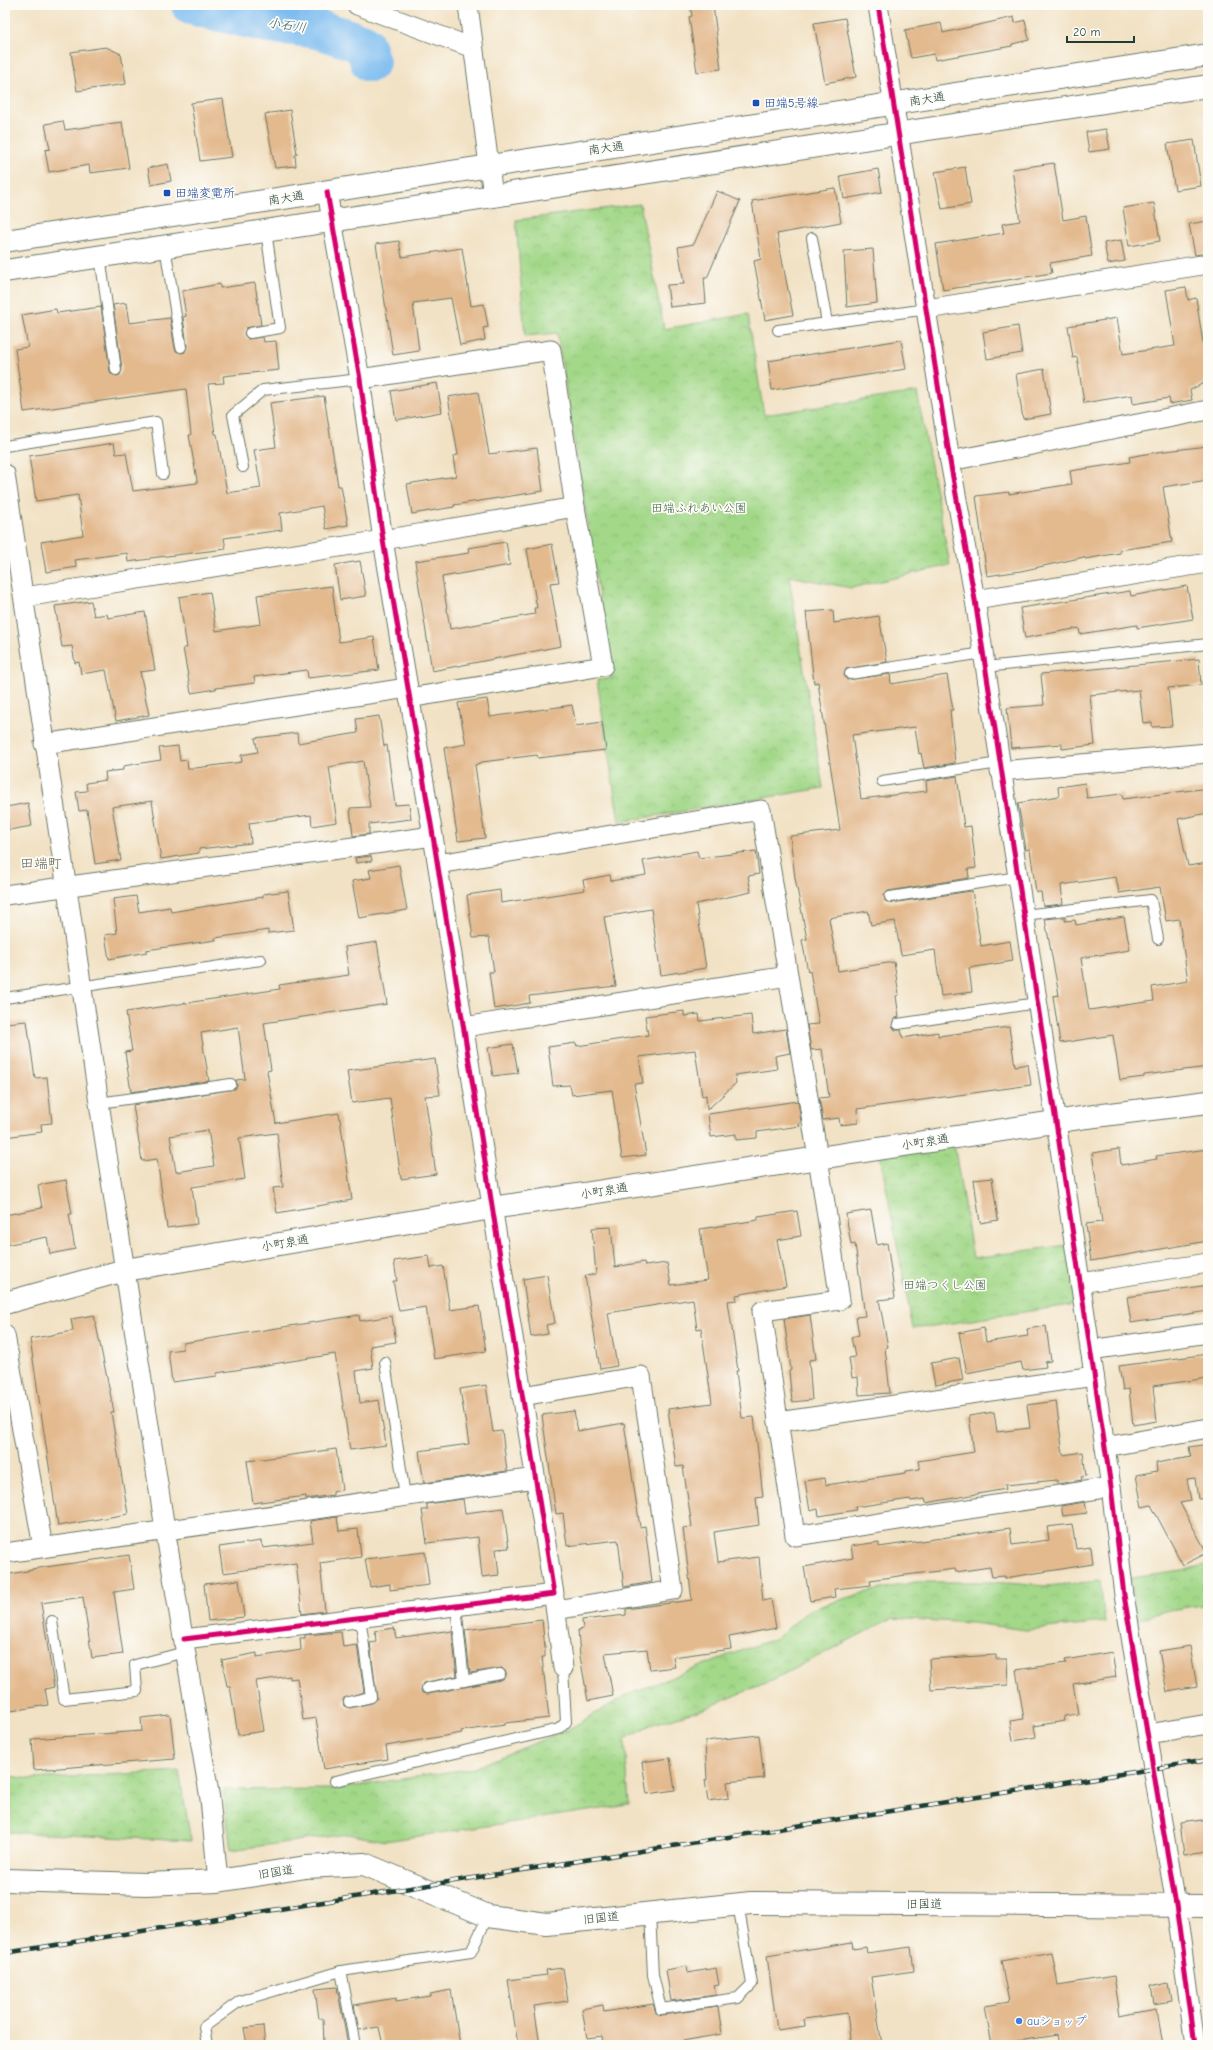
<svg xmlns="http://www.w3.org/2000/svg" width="1213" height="2050" font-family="'Comic Neue','Klee One',sans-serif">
<defs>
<pattern id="park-crowns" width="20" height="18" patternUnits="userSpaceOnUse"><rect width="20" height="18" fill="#a3d889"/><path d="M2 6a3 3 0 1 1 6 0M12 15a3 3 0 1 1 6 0" fill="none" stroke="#8cba77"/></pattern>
</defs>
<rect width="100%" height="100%" fill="#fdfcf7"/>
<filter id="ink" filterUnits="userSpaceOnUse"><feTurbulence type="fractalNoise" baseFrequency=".025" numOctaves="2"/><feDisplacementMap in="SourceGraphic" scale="8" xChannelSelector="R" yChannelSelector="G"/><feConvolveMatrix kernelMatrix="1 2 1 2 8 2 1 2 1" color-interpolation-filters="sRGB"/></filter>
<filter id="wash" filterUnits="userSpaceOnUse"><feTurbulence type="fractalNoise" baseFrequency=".012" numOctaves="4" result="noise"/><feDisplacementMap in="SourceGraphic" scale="16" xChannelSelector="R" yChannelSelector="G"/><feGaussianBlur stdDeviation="0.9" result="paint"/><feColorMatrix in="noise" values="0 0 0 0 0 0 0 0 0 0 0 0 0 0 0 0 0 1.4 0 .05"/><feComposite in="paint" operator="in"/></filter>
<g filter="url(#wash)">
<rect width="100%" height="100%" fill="#f2e2c5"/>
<g fill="url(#park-crowns)" stroke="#618a5e">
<polygon points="640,204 664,329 748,314 764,415 917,392 950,565 851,588 789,576 823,788 619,822 597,680 612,678 557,333 525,336 516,220"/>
<polygon points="953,1138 973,1258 1074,1244 1083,1303 913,1329 879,1149"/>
<polygon points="1208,1563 1208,1604 1169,1610 1137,1619 1131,1578 1183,1571"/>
<polygon points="1100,1581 1105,1622 1026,1630 972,1623 892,1618 772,1680 704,1709 650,1725 625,1739 629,1805 385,1841 347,1834 231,1850 223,1790 336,1789 474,1768 569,1729 627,1695 726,1656 777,1638 809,1610 859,1594 915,1582 991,1582 1047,1586"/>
<polygon points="179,1771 191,1841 5,1832 5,1775 30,1779"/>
</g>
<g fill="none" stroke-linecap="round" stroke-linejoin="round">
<polyline stroke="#7cbcf0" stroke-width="40" points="191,5 268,23 317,29 364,44 370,62"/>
</g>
<g id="blocks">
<g fill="#e3b98e" fill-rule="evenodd">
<polygon points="690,5 713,5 721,69 697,72 689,17 692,16"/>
<polygon points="1014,17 1015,23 1025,20 1029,40 1012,44 1012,46 935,60 934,54 911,58 905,30 941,23 943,33"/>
<polygon points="845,18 856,77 825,83 814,23"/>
<polygon points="106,47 121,54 126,84 77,91 71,52"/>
<polygon points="223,99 232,157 200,161 191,103"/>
<polygon points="290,110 297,154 295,155 296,166 275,168 265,114"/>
<polygon points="63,121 65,130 122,122 129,168 90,173 89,165 49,172 45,150 50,149 45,124"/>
<polygon points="1106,129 1110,149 1089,152 1086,132"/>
<polygon points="1194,140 1201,186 1175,190 1167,144"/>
<polygon points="1054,163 1063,220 1086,216 1092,256 1050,263 1052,273 943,290 936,244 1004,233 1002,224 1020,221 1012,169"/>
<polygon points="168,164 171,181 151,185 148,168"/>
<polygon points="965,167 971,204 942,209 935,172"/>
<polygon points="878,169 882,192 844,199 840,176"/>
<polygon points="835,188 841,222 777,234 793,315 765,320 754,261 761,259 752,201"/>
<polygon points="717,191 740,201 707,278 704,278 706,303 670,307 667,285 684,284 678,247 694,244"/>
<polygon points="1154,203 1160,241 1129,246 1123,208"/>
<polygon points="1208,221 1208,253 1195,255 1189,224"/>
<polygon points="1121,240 1125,261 1108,264 1104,243"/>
<polygon points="399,241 402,257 462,248 471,306 484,304 488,327 483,328 485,340 460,345 451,298 413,303 419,351 393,355 376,244"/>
<polygon points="873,249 877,303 847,307 844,251"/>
<polygon points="255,283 261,325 246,328 244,334 248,339 263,337 264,342 276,341 279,370 223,376 224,383 208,384 215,434 217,434 227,493 261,488 254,450 276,447 270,403 324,396 338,486 341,486 348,525 326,529 322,506 280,513 282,530 224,538 226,549 150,558 150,559 128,562 127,553 75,560 77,567 46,572 41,542 83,535 78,495 36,501 29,456 114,443 116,454 126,453 133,491 197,483 197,480 189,435 191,435 186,389 24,412 15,349 28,347 22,315 56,309 57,313 101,307 110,371 111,374 117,376 120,375 122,369 113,305 126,303 129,323 170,318 175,348 176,351 182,353 185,352 187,346 183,317 186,316 182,291 220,284 220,288"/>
<polygon points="1186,287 1188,300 1196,298 1204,349 1208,356 1208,381 1190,390 1192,400 1170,404 1169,398 1133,404 1132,395 1084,403 1077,357 1073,358 1068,326 1117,318 1123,354 1175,346 1166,290"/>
<polygon points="1018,326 1022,353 987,359 983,332"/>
<polygon points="901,340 906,369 772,390 768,361"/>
<polygon points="1044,369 1051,414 1023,419 1016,374"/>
<polygon points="437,383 442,412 396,420 391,391"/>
<polygon points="478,392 489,454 537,448 543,491 454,505 454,507 412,514 407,484 456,476 453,456 458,455 448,397"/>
<polygon points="1208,446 1208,480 1163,487 1172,542 1120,550 1120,553 1085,559 1084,557 1021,571 987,576 976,496 1009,492 1009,494 1072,484 1070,471 1130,462 1129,457 1157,452"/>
<polygon points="506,542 510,565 442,577 450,629 535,614 534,608 537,608 527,549 552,544 559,582 550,583 561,646 432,671 415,561 469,553 468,548"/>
<polygon points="360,561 366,596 340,600 335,565"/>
<polygon points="332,586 339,642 374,637 379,670 308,678 307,670 254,677 255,683 216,688 216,689 191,693 183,648 187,648 179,597 210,592 216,631 261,624 257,595"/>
<polygon points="1187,586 1193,619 1137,628 1137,625 1080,634 1079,628 1025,638 1020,608 1130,591 1131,596"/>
<polygon points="91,601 94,616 107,614 108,618 145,612 155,670 140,672 149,715 116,721 106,670 81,674 79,662 75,663 72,646 62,647 55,606"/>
<polygon points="833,610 834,623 879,616 887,662 846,669 844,675 847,680 890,674 891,684 947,675 953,710 950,710 955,763 924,768 921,753 919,754 915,727 852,735 861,799 927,791 926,781 957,776 964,827 971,826 976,868 968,869 969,878 889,891 884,894 885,901 891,903 972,891 981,946 1010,941 1013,961 969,968 972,992 941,996 935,950 901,955 895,921 871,925 868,911 829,918 838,971 894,962 899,995 896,996 899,1017 894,1019 892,1025 895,1030 901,1030 903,1038 938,1032 938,1036 1009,1027 1015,1066 1028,1064 1031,1085 857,1109 858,1123 840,1125 839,1118 823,1120 819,1098 829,1097 822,1049 811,1050 807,1025 819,1024 810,971 808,972 802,940 807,939 795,878 790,836 840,830 818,682 814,683 806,612"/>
<polygon points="1199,659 1201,685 1168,688 1172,726 1152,727 1152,722 1143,723 1139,690 1090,695 1095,745 1062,749 1062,744 1011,748 1007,708 1044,705 1041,674"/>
<polygon points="487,699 490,717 572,705 576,726 602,722 606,750 538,758 537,755 482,762 475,765 485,838 458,841 444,748 466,744 458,703"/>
<polygon points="379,716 384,746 387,745 395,805 409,804 411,819 369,824 369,834 353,836 350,808 370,807 363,761 329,767 337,822 312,826 311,815 249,823 251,843 199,849 199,853 161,859 152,801 112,807 121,860 95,864 87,810 79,811 76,792 87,791 86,783 106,780 105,772 123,770 123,766 161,760 159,748 178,746 180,761 187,760 188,769 242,762 241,755 258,752 255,738 297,733 298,743 358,733 356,719"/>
<polygon points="1085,783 1087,798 1122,794 1123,799 1208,788 1208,813 1178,819 1188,866 1208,863 1208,1067 1144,1075 1144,1077 1120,1080 1113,1035 1060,1043 1053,996 1059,995 1045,919 1065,917 1065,921 1075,920 1076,925 1124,917 1130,950 1081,958 1089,1010 1154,1001 1152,987 1188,981 1179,919 1166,921 1160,887 1119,893 1116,877 1061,885 1063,904 1043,906 1041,892 1036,892 1030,849 1026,850 1018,803 1059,796 1058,787"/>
<polygon points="28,803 32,826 9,830 6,807"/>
<polygon points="697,851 699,858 756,851 759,874 748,876 751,892 696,904 706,968 661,975 651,909 604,917 616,986 529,996 530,1003 494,1009 489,972 494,972 489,937 473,938 467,895 500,890 501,903 585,890 583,880 610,875 611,881 646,875 643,861"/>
<polygon points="371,856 372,861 356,863 355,858"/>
<polygon points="399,865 407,910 359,918 352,881 371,878 369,870"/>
<polygon points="288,891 294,930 268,933 268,930 215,938 216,940 146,950 147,952 109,959 105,935 117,933 113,899 136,896 139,912 170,907 171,912 263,897 263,894"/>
<path d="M377,942L387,1004L264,1023L271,1070L267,1071L276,1124V1123L339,1113L352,1200L277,1213L273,1188L283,1187L277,1133L239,1138L245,1179L192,1187L197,1224L167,1228L157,1159L142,1161L133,1105L235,1089L237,1086L236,1080L245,1079L238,1027L201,1033L209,1081L131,1092L125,1052L132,1051L126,1012L280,989L279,985L349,975L345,947ZM208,1130L214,1166L176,1172L170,1136Z"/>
<polygon points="684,1011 684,1016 699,1014 700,1021 751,1015 753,1034 786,1029 790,1053 775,1056 777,1069 735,1075 736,1083 707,1110 706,1095 702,1096 695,1050 639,1057 643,1083 634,1084 646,1155 622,1158 612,1090 572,1095 570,1085 553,1086 548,1047 576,1043 577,1046 648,1035 645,1016"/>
<polygon points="27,1021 35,1078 47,1077 52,1123 41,1124 42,1132 5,1137 5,1023"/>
<polygon points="513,1044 518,1073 493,1076 488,1048"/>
<polygon points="435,1059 440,1095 425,1096 436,1174 401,1179 390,1098 352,1103 347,1071"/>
<polygon points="798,1101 801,1122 799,1123 800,1126 757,1132 757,1138 736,1140 736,1134 711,1137 708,1114"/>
<polygon points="1119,1149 1121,1165 1157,1159 1156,1156 1208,1149 1208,1241 1091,1261 1086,1224 1102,1222 1092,1153"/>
<polygon points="992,1178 998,1220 980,1223 974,1180"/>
<polygon points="66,1180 72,1214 69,1214 75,1249 50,1254 47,1237 5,1245 5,1215 42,1208 38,1185"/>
<polygon points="871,1210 877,1245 887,1243 895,1298 879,1300 888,1347 885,1348 890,1393 859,1395 858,1377 852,1378 849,1358 855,1357 851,1337 859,1335 856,1317 865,1316 855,1244 851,1245 846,1214"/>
<polygon points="797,1211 801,1236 777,1240 786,1286 736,1295 737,1300 728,1301 738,1371 736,1371 742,1418 754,1417 763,1497 756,1498 759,1525 714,1532 718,1562 759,1557 763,1601 771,1599 776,1628 729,1637 731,1649 673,1657 675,1667 650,1670 647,1649 605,1653 613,1696 588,1701 580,1656 578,1630 583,1629 582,1620 626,1615 626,1609 692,1600 683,1528 692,1527 683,1466 676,1467 668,1409 712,1403 701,1328 697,1329 693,1299 608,1313 617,1366 600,1369 585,1276 596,1274 592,1228 611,1227 615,1267 644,1262 645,1266 667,1263 671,1285 708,1280 700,1229 758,1220 758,1217"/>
<polygon points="429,1256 431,1268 443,1266 450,1310 479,1306 486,1351 434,1359 426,1307 399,1311 393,1281 397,1281 394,1261"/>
<polygon points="547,1275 555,1323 546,1325 548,1334 531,1337 523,1279"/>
<polygon points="1208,1285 1208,1311 1131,1323 1127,1297"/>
<polygon points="94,1315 114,1412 111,1412 128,1514 58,1526 30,1339 73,1331 71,1319"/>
<polygon points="359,1315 360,1321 392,1316 396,1342 370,1346 373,1368 356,1371 360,1403 379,1400 386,1445 350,1450 335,1354 217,1373 217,1376 172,1382 168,1351 183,1349 183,1343"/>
<polygon points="810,1315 816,1359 809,1360 812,1400 792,1402 789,1371 791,1370 784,1319"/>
<polygon points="1046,1326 1051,1361 1045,1362 1046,1367 1023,1370 1021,1362 967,1373 959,1333 984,1328 986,1342 1028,1336 1027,1329"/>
<polygon points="1208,1354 1208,1378 1153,1386 1157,1421 1133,1425 1129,1389 1123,1390 1119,1366"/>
<polygon points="959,1358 963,1380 935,1385 931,1363"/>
<polygon points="486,1385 493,1432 502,1431 507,1471 424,1483 419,1451 469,1444 460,1389"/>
<polygon points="1056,1401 1063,1455 1083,1452 1086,1476 1081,1477 1082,1480 1057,1484 1057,1480 1005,1485 1006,1489 926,1503 925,1499 911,1501 910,1499 855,1507 856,1510 819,1516 818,1509 810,1511 805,1481 825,1478 826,1485 906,1473 906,1471 920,1469 918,1461 974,1452 969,1416 994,1412 997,1432 1030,1428 1027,1405"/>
<polygon points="574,1411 578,1431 624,1423 640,1527 645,1526 652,1582 624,1587 618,1540 567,1546 563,1513 556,1514 542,1415"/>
<polygon points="1208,1444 1208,1498 1198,1499 1195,1478 1187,1479 1191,1501 1180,1503 1207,1553 1183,1565 1151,1505 1142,1507 1136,1475 1157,1471 1156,1463 1191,1457 1189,1447"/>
<polygon points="336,1449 342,1490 333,1492 333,1495 306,1499 306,1496 253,1503 247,1461"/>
<polygon points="463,1499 465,1513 503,1508 509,1548 496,1549 499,1575 482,1577 478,1537 427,1543 422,1510 427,1510 427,1504"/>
<polygon points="1085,1502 1087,1513 1063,1516 1061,1506"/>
<polygon points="337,1517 339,1531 358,1529 361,1557 320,1563 325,1611 302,1614 296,1563 223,1573 219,1547 261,1541 263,1548 313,1542 310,1521"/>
<polygon points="1072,1524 1076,1549 1091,1547 1093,1564 1005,1578 1005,1576 992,1577 990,1567 956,1572 955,1569 906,1575 870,1580 871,1585 834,1589 835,1597 810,1601 804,1567 853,1558 851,1546 879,1542 879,1547 1010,1528 1012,1545 1049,1540 1047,1527"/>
<polygon points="425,1552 429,1585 390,1590 390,1584 370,1587 365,1559"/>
<polygon points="129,1555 134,1589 114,1592 123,1654 92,1658 83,1597 41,1603 54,1687 45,1689 48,1705 5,1712 5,1575 32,1570 32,1569"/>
<polygon points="239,1580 244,1617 208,1621 204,1584"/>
<polygon points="542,1620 545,1648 545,1657 542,1657 549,1718 505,1723 505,1725 461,1731 462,1733 386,1746 388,1759 324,1769 316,1718 303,1720 297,1678 290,1679 290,1676 256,1681 264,1731 238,1735 230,1686 227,1686 222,1660 257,1653 257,1657 301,1650 300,1638 305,1638 305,1635 341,1632 343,1647 357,1645 364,1692 344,1698 343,1700 344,1706 350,1708 372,1703 377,1699 370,1643 376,1642 375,1631 394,1628 396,1638 445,1631 446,1632 452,1631 457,1676 423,1683 421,1690 422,1693 428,1694 501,1680 506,1676 506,1672 502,1668 470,1673 465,1630"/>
<polygon points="1190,1646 1197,1687 1167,1692 1159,1651"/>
<polygon points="1112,1652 1116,1677 1073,1684 1078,1714 1064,1716 1065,1721 1034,1726 1036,1737 1013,1741 1010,1721 1024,1719 1016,1670 1066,1663 1065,1660"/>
<polygon points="996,1655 996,1659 1007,1659 1008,1685 931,1690 929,1659"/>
<polygon points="170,1715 175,1759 34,1770 32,1739 142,1731 141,1718"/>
<polygon points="759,1735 764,1778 727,1782 729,1798 708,1801 705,1780 707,1780 705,1741"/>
<polygon points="670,1758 675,1790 647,1794 642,1762"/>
<polygon points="1208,1819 1208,1851 1184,1854 1180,1823"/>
<polygon points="852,1942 853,1949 866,1947 867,1953 911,1947 914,1971 871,1977 882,2045 851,2045 847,2013 804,2019 805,2026 777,2030 767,1956"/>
<polygon points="1052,1952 1058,1985 1114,1976 1120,2015 1157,2008 1163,2045 1059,2045 1057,2035 992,2045 985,2006 1009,2002 1001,1961"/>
<polygon points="687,1966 688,1973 716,1968 719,1985 714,1986 716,1995 671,2001 666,1970"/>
<polygon points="563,1968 568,2001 534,2006 540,2045 518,2045 508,1980 547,1975 546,1970"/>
<polygon points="1168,1983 1171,2001 1154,2004 1151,1987"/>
<polygon points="337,1987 348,2045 324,2045 323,2019 319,2019 315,1989"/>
<polygon points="451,1990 460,2045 383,2045 379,2027 359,2030 354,2005 396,1998 396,2001 430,1996 430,1994"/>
<polygon points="653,2004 656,2013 662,2015 718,2007 722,2034 660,2045 603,2045 602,2036 587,2038 582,2009 603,2005 604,2012"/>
<polygon points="263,2026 265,2045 247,2045 244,2028"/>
</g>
</g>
</g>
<g filter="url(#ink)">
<use href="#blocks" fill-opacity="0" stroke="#697767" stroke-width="1"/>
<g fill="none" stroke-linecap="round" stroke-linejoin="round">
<defs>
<g id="lane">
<polyline points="812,238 827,323"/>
<polyline points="165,246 181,347"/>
<polyline points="100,256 116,370"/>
<polyline points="778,330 927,309"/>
<polyline points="250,333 280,328 266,231"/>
<polyline points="5,446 156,422 163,474"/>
<polyline points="243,467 233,415 263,390 360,379"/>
<polyline points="985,667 1208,644"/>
<polyline points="850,674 983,653"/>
<polyline points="882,781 999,763"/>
<polyline points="890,897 1018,877"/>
<polyline points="1024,915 1151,900 1158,939"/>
<polyline points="5,998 261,960"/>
<polyline points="898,1024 1037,1003"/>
<polyline points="99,1103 231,1084"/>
<polyline points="385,1362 405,1496"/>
<polyline points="456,1606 464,1681"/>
<polyline points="52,1621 64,1699 137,1691 135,1665 185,1652"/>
<polyline points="427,1688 500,1674"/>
<polyline points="349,1702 371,1697 360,1617"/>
<polyline points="335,1781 559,1729 566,1722 563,1668"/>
<polyline points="650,1913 653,1975 661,2009 738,1998 752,1984 738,1904"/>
<polyline points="207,2045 204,2027 240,2001 341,1971"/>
<polyline points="355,2045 341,1971 471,1952 488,1916"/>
</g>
<g id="street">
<polyline points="357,5 473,48"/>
<polyline points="468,5 493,196"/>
<polyline points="878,5 950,461 975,600 1056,1122 1111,1487 1124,1595 1176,1905 1195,2045"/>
<polyline points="927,309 1208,264"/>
<polyline points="360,379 551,350 575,507 603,666 409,698"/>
<polyline points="950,461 1208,410"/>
<polyline points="5,474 99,1103 165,1529 210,1799 218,1881"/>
<polyline points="25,597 383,540 575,507"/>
<polyline points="975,600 1208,563"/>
<polyline points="44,744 407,688"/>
<polyline points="1000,771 1208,753"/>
<polyline points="438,864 761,810 818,1158 840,1300 762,1311 795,1536 1111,1487"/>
<polyline points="5,895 433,836"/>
<polyline points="464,1027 788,976"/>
<polyline points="1080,1283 1208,1263"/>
<polyline points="5,1335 43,1547"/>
<polyline points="1090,1350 1208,1333"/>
<polyline points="522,1396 641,1376 673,1590 556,1610"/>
<polyline points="778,1422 1094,1376"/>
<polyline points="1105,1447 1208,1428"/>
<polyline points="5,1553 535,1478"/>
<polyline points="554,1598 563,1668"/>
<polyline points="184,1639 554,1594 433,836 383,540 360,379 327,192"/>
<polyline points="1148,1734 1208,1724"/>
</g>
<g id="secondary">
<polyline points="5,241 1208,55"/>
<polyline points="5,271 1208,86"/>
<polyline points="5,1303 125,1270 492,1208 1087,1117 1208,1102"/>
<polyline points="5,1880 146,1884 218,1881 306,1867 364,1864 488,1916 547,1924 751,1903 1208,1906"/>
</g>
</defs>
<use href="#lane" stroke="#697767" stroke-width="12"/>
<use href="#street" stroke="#697767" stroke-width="21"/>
<use href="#secondary" stroke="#697767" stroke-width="24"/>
<use href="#lane" stroke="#fff" stroke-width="10"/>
<use href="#street" stroke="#fff" stroke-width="19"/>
<use href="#secondary" stroke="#fff" stroke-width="22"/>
<defs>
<polyline id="rail" points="5,1953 1208,1760"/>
</defs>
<use href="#rail" stroke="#1f3d34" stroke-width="4.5"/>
<use href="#rail" stroke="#fdfcf7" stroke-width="3" stroke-dasharray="9" stroke-linecap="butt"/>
<defs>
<g id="cycleway">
<polyline points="878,5 950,461 975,600 1056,1122 1111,1487 1124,1595 1176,1905 1195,2045"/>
<polyline points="184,1639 554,1594 433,836 383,540 360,379 327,192"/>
</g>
</defs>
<use href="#cycleway" stroke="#fdfcf7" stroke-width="8"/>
<use href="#cycleway" stroke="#d6006c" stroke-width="5"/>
</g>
</g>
<g fill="#1a4fb4" stroke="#fdfcf7" stroke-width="1.5">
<rect x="752" y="99" width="8" height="8" rx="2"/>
<rect x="163" y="189" width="8" height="8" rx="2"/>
</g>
<circle fill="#3f7fe0" stroke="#fdfcf7" stroke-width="1.5" cx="1019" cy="2021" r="4"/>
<g text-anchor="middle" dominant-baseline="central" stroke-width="3.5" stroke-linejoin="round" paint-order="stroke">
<g font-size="12" fill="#1f3d34" stroke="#fdfcf7">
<text transform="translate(927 99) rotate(-9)">南大通</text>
<text transform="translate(606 148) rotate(-8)">南大通</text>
<text transform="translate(286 198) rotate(-9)">南大通</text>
<text transform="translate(925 1142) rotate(-9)">小町泉通</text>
<text transform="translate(604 1191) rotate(-9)">小町泉通</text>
<text transform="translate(285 1243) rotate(-10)">小町泉通</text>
<text transform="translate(276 1872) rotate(-9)">旧国道</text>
<text x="924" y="1904">旧国道</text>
<text transform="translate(601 1918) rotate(-6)">旧国道</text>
</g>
<g font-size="12" fill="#164399" stroke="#fdfcf7" text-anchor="start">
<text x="764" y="103">田端5号線</text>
<text x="175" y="193">田端変電所</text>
</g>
<g font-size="12" fill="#406449" stroke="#fdfcf7">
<text x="699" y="508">田端ふれあい公園</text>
<text x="945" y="1285">田端つくし公園</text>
</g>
<g font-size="12" fill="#366cbe" stroke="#fdfcf7" text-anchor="start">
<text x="1027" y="2021">auショップ</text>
</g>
<g font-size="13" font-style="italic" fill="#365d63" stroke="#fdfcf7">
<text transform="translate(287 25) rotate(8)">小石川</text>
</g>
<g font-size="14" fill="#646854" stroke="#fdfcf7">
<text x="41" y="863">田端町</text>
</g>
</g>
<rect width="1213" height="2050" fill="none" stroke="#fdfcf7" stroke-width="20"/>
<path d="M1067 36v6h67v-6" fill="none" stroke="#1f3d34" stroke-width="2"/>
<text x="1073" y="36" font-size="12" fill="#1f3d34" stroke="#fdfcf7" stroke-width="3" paint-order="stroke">20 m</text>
</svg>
